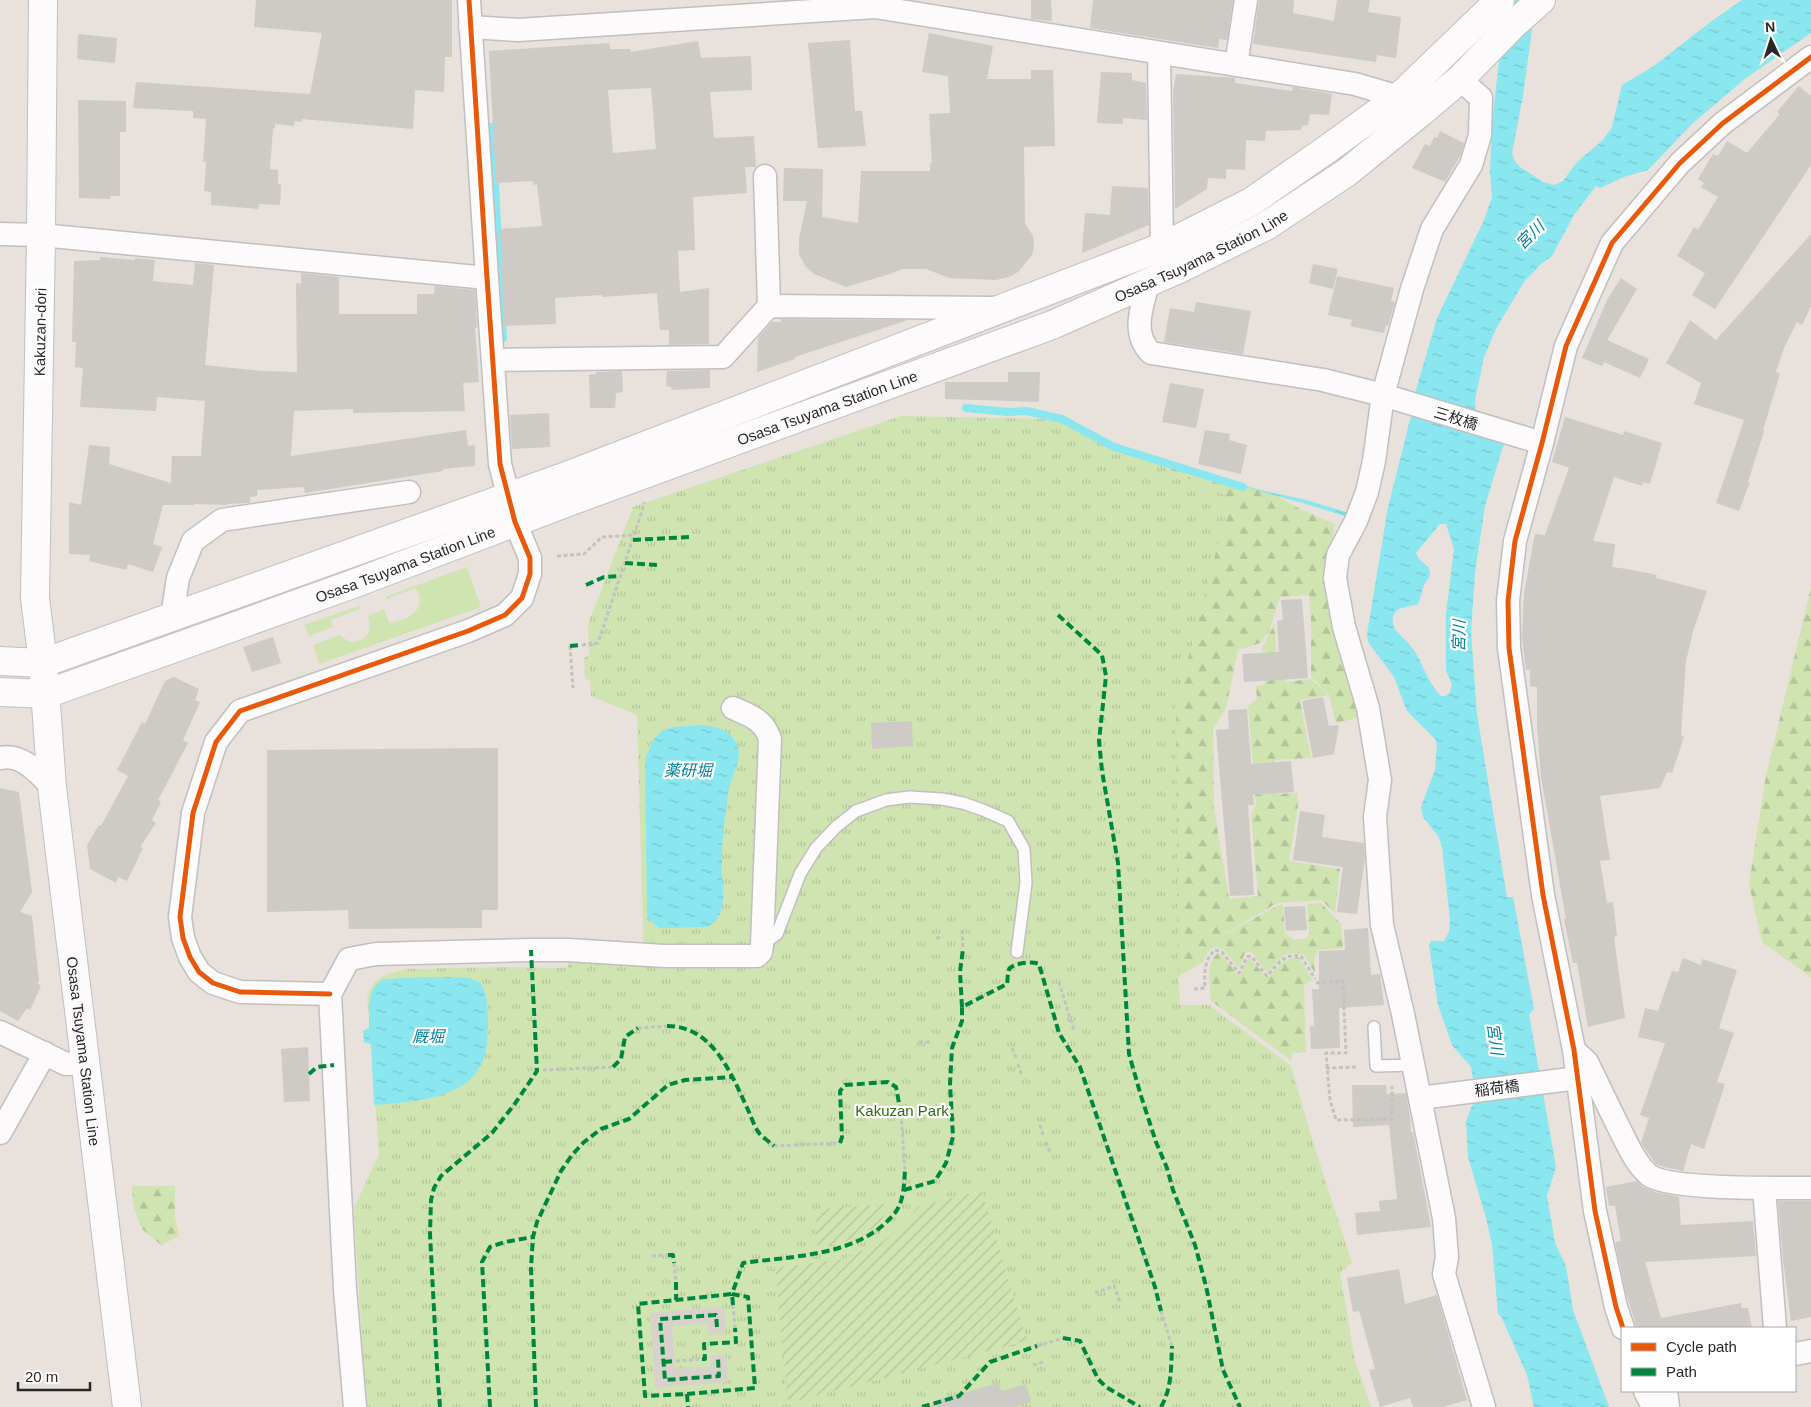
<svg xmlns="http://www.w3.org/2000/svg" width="1811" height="1407" font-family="Arial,'Noto Sans JP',sans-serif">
<defs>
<pattern id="forest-firs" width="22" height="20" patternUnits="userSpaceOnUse" patternTransform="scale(1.25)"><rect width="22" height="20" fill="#d0e4b2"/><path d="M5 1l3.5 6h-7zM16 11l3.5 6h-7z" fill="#b3c499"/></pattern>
<pattern id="park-tufts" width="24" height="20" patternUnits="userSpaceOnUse" patternTransform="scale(1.25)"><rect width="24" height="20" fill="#d0e4b2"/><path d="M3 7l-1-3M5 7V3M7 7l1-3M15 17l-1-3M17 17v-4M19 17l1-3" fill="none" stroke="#b3c499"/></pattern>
<pattern id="garden-furrows" width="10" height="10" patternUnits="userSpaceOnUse" patternTransform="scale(1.25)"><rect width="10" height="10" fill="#d0e4b2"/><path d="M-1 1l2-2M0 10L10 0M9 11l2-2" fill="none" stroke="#b3c499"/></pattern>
<pattern id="water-ripples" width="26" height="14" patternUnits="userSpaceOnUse" patternTransform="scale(1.25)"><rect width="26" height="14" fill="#8ae7ef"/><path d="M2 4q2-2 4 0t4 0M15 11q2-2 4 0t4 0" fill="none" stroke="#77c6cd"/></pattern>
</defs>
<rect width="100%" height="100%" fill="#e8e1dc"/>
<g fill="#d0e4b2">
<path d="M467,567L481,607L319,664L313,645L340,635L349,642C368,641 372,633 368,616L384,609L389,623C408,621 428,610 416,588L386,599L385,597Z"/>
<polygon points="359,606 360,609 331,620 333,627 309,636 304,625"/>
</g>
<g fill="url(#forest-firs)">
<path d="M1093,436L1273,494L1300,509L1335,524L1327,575L1361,717L1336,723L1329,695L1311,677V619L1309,595L1280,597L1269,632L1260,643L1238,650L1226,708L1213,729L1214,809L1229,899L1258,896L1251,813L1256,805L1248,706L1257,699L1256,686L1265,684L1262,648L1275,623L1276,656L1283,660L1286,682L1311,679L1328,695L1300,700L1311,758L1274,760L1276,794L1297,793L1298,807L1289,861L1340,869L1335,913L1321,900L1277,903L1214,940L1279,905L1283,904L1285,933L1294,940L1307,938L1309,931L1307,904L1321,903L1341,924L1343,948L1317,950V955L1314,958L1315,973L1303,954C1284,950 1279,960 1267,973L1251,952L1245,953L1239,969L1223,949L1214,947L1208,952L1203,962L1176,978L1179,1007L1311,1143L727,673L589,681L585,678L584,659L587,656L604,655Z"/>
<polygon points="1811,587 1811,977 1762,942 1749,884 1766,776"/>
<path d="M1218,953H1220L1239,976L1248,959H1250L1267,978C1277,969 1285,955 1300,958L1312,980L1304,985L1306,1052L1292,1053V1061L1211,1001C1210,985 1204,964 1218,953Z"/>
<polygon points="568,961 603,962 641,970 568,973"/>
<polygon points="132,1186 175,1186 175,1217 179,1236 161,1245 141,1228 133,1204"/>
</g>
<polygon fill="url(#park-tufts)" points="901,416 1055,419 1094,434 1230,498 1176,705 1178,975 1180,1005 1209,1005 1291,1066 1313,1142 1352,1263 1340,1272 1355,1361 1371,1407 366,1407 354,1208 379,1154 367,996 374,983 380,978 390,973 408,969 507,967 554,968 644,963 637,715 591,696 588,624 633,507"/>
<g fill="url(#garden-furrows)">
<polygon points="982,1191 1027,1341 788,1403 775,1268 843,1259 884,1241 910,1217 918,1206"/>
<path d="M884,1204L887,1208C881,1233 843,1243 821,1248L815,1242L817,1212L824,1209Z"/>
</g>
<polygon fill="#d8d1cc" points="724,1307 726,1333 709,1335 708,1323 672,1326 675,1369 711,1367 710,1356 726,1355 728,1382 655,1388 650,1313"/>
<g fill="url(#water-ripples)" fill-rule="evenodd">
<path d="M1506,0H1536L1523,96L1512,153L1514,160L1520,167L1543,182L1554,185L1563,181L1577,162L1603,140L1612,127L1622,85L1654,66L1709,23L1742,0H1811V33L1746,78L1693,123L1648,170L1624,177L1600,188L1596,186L1574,215L1552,256L1541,264L1524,282L1497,327L1484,357L1475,400L1476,413L1504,443L1485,506L1475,573L1471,633L1477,714L1507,897H1513L1534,1009L1529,1014L1556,1167L1547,1196L1555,1243L1566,1266L1573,1310L1609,1407H1534L1527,1375L1501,1316L1498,1314L1492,1245L1486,1218L1468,1157L1466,1121L1476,1096L1471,1067L1452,1045L1438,1005L1429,945L1431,941C1435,940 1439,942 1444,941L1449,932L1450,920L1442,847L1438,836L1423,817L1421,807L1435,770L1437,745L1435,739L1407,711L1394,677L1368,642L1367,634L1388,507L1411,416L1415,393L1437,318L1484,220L1492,197L1490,173L1492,122ZM1440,524H1446L1454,549L1446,614V671L1452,684L1450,692L1446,696H1441C1427,683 1423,661 1411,646C1405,638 1390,630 1393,618C1395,605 1409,608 1418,604C1421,598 1421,594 1423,588C1425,580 1435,575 1427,566C1422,561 1418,560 1416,553Z"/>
<polygon points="1230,483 1306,500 1353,514 1351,518 1306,504"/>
<path d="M702,725C717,726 734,731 738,748C741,760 735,769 731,781C728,790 727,801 726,811C722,832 722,852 722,872C723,890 728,920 706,927L659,928L649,920L647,914L645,761C657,723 667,728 702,725Z"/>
<path d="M431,977C445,978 469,974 480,983C491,993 489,1045 484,1058C480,1069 470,1082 460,1087C433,1101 403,1103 374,1105L371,1044L364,1042L363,1031L369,1028C370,1011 366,986 385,979Z"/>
</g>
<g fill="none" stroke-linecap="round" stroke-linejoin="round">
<g stroke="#8ae7ef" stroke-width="8">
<polyline points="492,127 503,338"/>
<polyline points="966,408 1008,412 1027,411 1062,419 1114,447 1243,487"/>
</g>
</g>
<g fill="#cecac6" fill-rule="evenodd">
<polygon points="256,0 452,0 452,57 445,57 444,92 415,90 413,129 302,119 302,122 295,121 294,126 275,124 275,128 273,128 270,169 278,170 278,184 281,184 280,205 259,204 258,209 211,205 211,192 204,191 206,162 203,162 206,119 193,118 193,111 133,108 136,82 310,94 322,33 254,27"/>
<polygon points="1031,0 1051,0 1052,21 1031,19"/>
<polygon points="1093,0 1233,0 1227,40 1219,39 1218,48 1090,28"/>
<polygon points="1259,0 1294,0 1293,13 1334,21 1337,0 1370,0 1368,12 1401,17 1396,58 1377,55 1376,62 1253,44"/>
<polygon points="929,33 993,46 987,79 1031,79 1031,70 1053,70 1055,146 1024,147 1025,223 1033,236 1034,246 1032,255 1018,272 1009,277 996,280 949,278 926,269 902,269 893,273 846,287 814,274 806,267 799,254 799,239 807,201 783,201 784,168 823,169 822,217 858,223 861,171 930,171 930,163 932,163 929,114 950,113 948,76 922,72"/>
<polygon points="78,34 117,38 115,63 77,59"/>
<polygon points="850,40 855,111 862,111 866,146 818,148 808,43"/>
<path d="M698,41L701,58L751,56L752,90L710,92L714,138L754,136L756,167H745L747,193L693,197L695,250L678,251L680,292L709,288V344L669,345V330H660L657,293L602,297V295L555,298L556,324L504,326L500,229L542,226L537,184L533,185V181L496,183L489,51L609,43L610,49H630L631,52ZM651,88L656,149L613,153L608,90Z"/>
<polygon points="1101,72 1132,73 1132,80 1146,83 1147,120 1123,118 1123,124 1097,123"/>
<polygon points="1176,74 1235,78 1235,83 1292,91 1293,87 1332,94 1329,115 1310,114 1308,125 1302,126 1301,130 1266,131 1265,141 1246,140 1245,170 1226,169 1226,179 1208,178 1207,189 1175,209 1173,87 1174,87"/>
<polygon points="1799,86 1811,96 1811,165 1715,309 1692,295 1705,273 1677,256 1694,227 1698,230 1718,197 1701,187 1704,183 1698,179 1713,154 1718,156 1727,141 1747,153 1780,114 1777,112"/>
<polygon points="78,100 126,101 126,132 120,132 120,196 111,196 110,199 79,198"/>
<polygon points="1440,131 1464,143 1461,154 1445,182 1412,168 1425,144 1430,146 1434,137 1437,138"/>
<polygon points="1112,186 1148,188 1149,225 1082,253 1085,213 1110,215"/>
<polygon points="1811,234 1811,306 1802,325 1797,322 1784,348 1776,372 1780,374 1763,430 1764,431 1748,482 1750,482 1739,511 1716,503 1744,420 1694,404 1701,383 1666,363 1690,320 1716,340"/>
<polygon points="100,257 135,260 135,258 155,260 153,281 193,285 195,263 214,265 205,365 261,371 297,372 296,283 301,284 301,273 339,277 339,314 417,314 417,294 434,294 435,286 475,290 477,327 475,328 479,382 463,383 465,411 353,413 353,409 294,411 291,456 466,430 468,446 475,445 475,466 443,469 443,471 305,493 304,487 257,490 257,496 250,497 250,503 246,503 227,504 227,505 194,504 194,505 163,505 153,544 162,547 153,572 128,564 126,570 89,561 90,555 69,554 69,502 81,505 89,445 110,447 109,464 171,483 172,456 201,456 205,401 157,397 156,411 80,407 83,368 75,367 76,342 72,342 74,261 100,260"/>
<polygon points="1313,264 1338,269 1333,289 1309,283"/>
<polygon points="1337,276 1394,288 1391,301 1395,302 1388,326 1386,325 1384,333 1350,326 1352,320 1328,315"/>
<polygon points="1621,278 1637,289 1607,340 1649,359 1640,378 1604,362 1602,366 1582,358 1607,300"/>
<polygon points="1196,302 1251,311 1243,354 1164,342 1170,308 1194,312"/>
<polygon points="781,319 908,320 795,357 795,359 757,372 758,338 772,322 781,322"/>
<polygon points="710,370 710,388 672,390 671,387 666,386 667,371"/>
<polygon points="622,371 623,392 616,393 615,408 590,408 589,375 596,374 596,372"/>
<polygon points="1008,372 1040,372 1039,402 945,399 945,382 1008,382"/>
<polygon points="1170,383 1204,389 1196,428 1162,422"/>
<polygon points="549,413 550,447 512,449 510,415"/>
<polygon points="1565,417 1623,435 1624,431 1662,443 1650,484 1643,482 1642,486 1614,477 1593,541 1615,544 1612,567 1627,569 1657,575 1656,578 1707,591 1694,628 1686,661 1681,735 1684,737 1672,773 1667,772 1660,788 1600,796 1610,860 1600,861 1607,903 1613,902 1617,936 1614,937 1625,1018 1588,1027 1577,963 1573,963 1564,919 1566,919 1541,777 1537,725 1537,687 1530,686 1530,670 1526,670 1522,639 1524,593 1535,534 1545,535 1569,468 1552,462"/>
<polygon points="1205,430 1230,434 1229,440 1247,445 1241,474 1198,464"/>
<polygon points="1302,599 1308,678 1244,682 1242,654 1279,652 1277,621 1283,620 1281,600"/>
<polygon points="273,637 281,663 252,672 243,647"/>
<polygon points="174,677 199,689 195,700 200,702 183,740 188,743 158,800 161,802 152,820 156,823 140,847 143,848 127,881 118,877 116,883 90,869 87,845 99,825 101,826 128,776 117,770 142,722 145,724 165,681"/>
<polygon points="1323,697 1329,726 1339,725 1334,754 1313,758 1302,701"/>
<polygon points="1247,709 1251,764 1291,761 1294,792 1253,795 1254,805 1248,805 1254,895 1230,896 1216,730 1229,729 1228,710"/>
<polygon points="912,721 913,746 872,749 871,723"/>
<polygon points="498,748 498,910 482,910 482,928 349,929 348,910 267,912 267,750"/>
<polygon points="0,788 19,792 32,892 20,912 32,916 39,981 37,983 41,986 30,1010 27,1008 18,1021 0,1011"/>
<polygon points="1300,811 1325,815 1322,837 1364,843 1365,858 1357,914 1337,912 1343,867 1293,860"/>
<polygon points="1305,906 1307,930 1286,931 1284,907"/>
<polygon points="1368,928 1371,975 1380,974 1384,1005 1339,1008 1340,1048 1311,1049 1310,1026 1314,1026 1312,989 1319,989 1319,951 1345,950 1344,930"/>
<polygon points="1683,958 1701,965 1702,959 1737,970 1719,1028 1734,1033 1717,1082 1725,1084 1704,1149 1691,1144 1683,1171 1664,1167 1656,1164 1641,1143 1649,1118 1640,1115 1665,1043 1638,1037 1645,1008 1658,1011 1672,971 1678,972"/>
<polygon points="308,1047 310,1101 284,1102 281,1049"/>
<polygon points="1352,1085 1386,1085 1387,1094 1406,1093 1410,1116 1411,1132 1413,1132 1431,1227 1357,1235 1355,1213 1380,1211 1379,1201 1397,1199 1389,1125 1353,1127"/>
<polygon points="1637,1181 1643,1187 1655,1192 1679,1197 1681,1225 1753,1221 1756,1256 1645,1262 1661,1318 1741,1303 1741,1308 1748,1308 1752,1328 1637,1328 1626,1293 1615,1242 1621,1241 1615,1206 1609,1206 1606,1187"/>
<polygon points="1778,1201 1811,1201 1811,1317 1791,1321 1783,1259"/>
<polygon points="1399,1269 1405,1304 1437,1295 1467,1400 1443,1407 1413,1407 1410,1398 1380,1407 1369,1370 1375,1369 1359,1311 1353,1312 1347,1278"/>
<polygon points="999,1383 1001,1391 1026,1384 1031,1402 1015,1407 936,1407 935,1401"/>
</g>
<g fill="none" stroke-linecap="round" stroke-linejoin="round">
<defs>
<g id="lane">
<polyline points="762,945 777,934 800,874 816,848 836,827 856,811 886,800 909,797 942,799 963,803 983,810 1008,821 1024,849 1026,883 1017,952"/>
<polyline points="1374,1027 1376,1066 1413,1065"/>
</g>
<g id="street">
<polyline points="470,27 518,30 875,7 1355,84 1399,97"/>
<polyline points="1159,54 1162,247"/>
<polyline points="1236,65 1246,0"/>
<polyline points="1460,79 1481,98 1480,135 1471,165 1432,229 1412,289 1383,395 1374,461 1367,492 1356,521 1338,555 1335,578 1344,627 1368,708 1380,780 1375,817 1382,925 1403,1014 1444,1218 1447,1257 1444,1274 1484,1407"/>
<polyline points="765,176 769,306"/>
<polyline points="0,234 41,235 487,278"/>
<path d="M1148,283C1142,307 1131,333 1151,353L1323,380L1383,395L1542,443"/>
<polyline points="493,360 723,357 769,306 994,308"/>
<polyline points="172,617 178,578 193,541 222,520 409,492"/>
<path d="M0,758C22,753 38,773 52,787"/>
<polyline points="330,994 240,992 213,983 199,972 190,957 183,938 180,917 193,813 216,742 240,711 468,631 505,615 522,598 530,574 530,558 515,522 500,464 487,278 469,0"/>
<polyline points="0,1032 66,1064 86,1063"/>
<path d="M1575,1051L1587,1062C1597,1083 1607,1103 1617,1124C1626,1141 1634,1162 1649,1175C1668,1190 1782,1188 1811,1188"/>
<polyline points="1420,1098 1578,1078"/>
<polyline points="0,1133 45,1053"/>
<polyline points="1764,1188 1775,1328"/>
<polyline points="1623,1328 1616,1307 1595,1211 1574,1050 1543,895 1509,648 1508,601 1515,541 1542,443 1566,346 1612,243 1680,163 1723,123 1811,57"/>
<polyline points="1795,1354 1811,1351"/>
<polyline points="1645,1391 1653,1407"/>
<polyline points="1666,1391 1668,1407"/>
<path d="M355,1407L345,1289L330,994L349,959L376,954L531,950H568L664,956H757L761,952L762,945L770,739C763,719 751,716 733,708"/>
</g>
<g id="secondary">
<path id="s1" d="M43,0L41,235L35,598L43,663L52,787L127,1407"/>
<polyline points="0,661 43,663 561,478 1162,247 1251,202 1326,150 1399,97 1500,0"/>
<path id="s2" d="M0,692L46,694L353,584L571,501L1052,325L1179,269L1266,226L1346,173L1420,113L1460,79L1514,24L1541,0"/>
</g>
</defs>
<use href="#lane" stroke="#c1bfbf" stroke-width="14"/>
<use href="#street" stroke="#c1bfbf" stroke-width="25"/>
<use href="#secondary" stroke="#c1bfbf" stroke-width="30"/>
<g stroke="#c3c2c1" stroke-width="3" stroke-dasharray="4 2.5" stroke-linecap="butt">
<polyline points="557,556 584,554 602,537 634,535"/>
<polyline points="582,645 598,643 642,511 644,502"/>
<polyline points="570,646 573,688"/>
<polyline points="962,930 963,949"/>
<polyline points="936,938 943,937"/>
<polyline points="1059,982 1074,1031"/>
<polyline points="1316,983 1343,981 1346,1053 1326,1053 1330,1100 1336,1120 1392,1119 1392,1086"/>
<path d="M1194,989L1205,988C1204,974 1204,960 1215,950L1222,952L1239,973L1247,957L1251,956L1267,976C1278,964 1284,953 1301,956L1315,979"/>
<polyline points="638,1028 667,1026"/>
<polyline points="919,1042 931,1042"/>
<polyline points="1012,1048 1016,1058"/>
<polyline points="1018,1064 1022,1076"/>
<polyline points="1326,1068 1358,1067"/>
<polyline points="543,1070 613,1067"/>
<polyline points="901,1114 905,1170"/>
<polyline points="1040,1125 1043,1135"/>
<polyline points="1046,1142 1050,1153"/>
<polyline points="774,1146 840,1143"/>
<polyline points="652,1256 668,1255"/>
<polyline points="674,1263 676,1282"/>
<polyline points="805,1282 807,1282"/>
<polyline points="1095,1293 1114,1286 1120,1302"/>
<polyline points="733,1305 735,1328"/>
<polyline points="1161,1311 1172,1346"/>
<polyline points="1037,1346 1063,1338"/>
<polyline points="676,1361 702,1359"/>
<polyline points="1033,1365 1043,1362"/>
</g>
<use href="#lane" stroke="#fcfafa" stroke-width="11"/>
<use href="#street" stroke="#fcfafa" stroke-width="22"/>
<use href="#secondary" stroke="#fcfafa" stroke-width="28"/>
<g stroke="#00873e" stroke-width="4" stroke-dasharray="8 4" stroke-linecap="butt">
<polyline points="633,540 689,537"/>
<polyline points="625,563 657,565"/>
<polyline points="586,585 604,577 620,576"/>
<polyline points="1058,615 1102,655 1106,676 1099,741 1102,771 1118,863 1129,1054 1141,1096 1156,1142 1167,1168 1173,1190 1195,1245 1206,1286 1223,1370 1240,1407"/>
<polyline points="570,646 582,645"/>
<polyline points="962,1007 960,972 963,949"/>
<path d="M667,1026C714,1026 732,1076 749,1112C752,1119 755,1128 759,1133C763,1138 770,1142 774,1146"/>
<polyline points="613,1067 621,1059 625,1037 638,1028"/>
<polyline points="309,1074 317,1067 334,1065"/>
<polyline points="840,1143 842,1137 840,1091 845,1085 888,1082 896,1087 901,1114"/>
<path d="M904,1190L935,1181L946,1163L953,1137L950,1084L952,1048L962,1021V1007L1007,984C1008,979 1007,971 1010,968C1015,963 1033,961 1039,964L1059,1033L1080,1067L1155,1287L1161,1311"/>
<polyline points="668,1255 673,1255 674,1263"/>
<polyline points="676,1282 676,1300"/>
<path d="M733,1305L732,1294L638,1304L645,1396L687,1394L755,1388L748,1297L732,1294L743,1263C793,1256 860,1256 894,1214C904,1203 904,1184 905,1170"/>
<polyline points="717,1327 716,1315 660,1319 665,1380 719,1376 718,1359"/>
<polyline points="1063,1338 1080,1341 1098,1379 1106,1387 1140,1407"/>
<polyline points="702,1359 705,1359 704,1344 736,1342 735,1328"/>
<polyline points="664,1362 676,1361"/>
<polyline points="687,1394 688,1407"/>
<polyline points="440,1407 437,1367 430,1234 431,1200 434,1188 441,1176 492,1133 514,1105 537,1071 531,950"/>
<polyline points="490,1407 482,1262 490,1247 505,1242 533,1237"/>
<polyline points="536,1407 531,1267 533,1237 537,1222 561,1171 572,1155 584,1142 601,1129 629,1119 668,1085 685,1080 732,1077"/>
<polyline points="922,1407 959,1396 990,1362 1037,1346"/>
<path d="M1161,1407C1172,1388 1171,1367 1172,1346"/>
</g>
<defs>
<g id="cycleway">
<polyline points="330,994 240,992 213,983 199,972 190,957 183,938 180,917 193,813 216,742 240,711 468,631 505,615 522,598 530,574 530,558 515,522 500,464 487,278 469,0"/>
<polyline points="1623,1328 1616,1307 1595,1211 1574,1050 1543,895 1509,648 1508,601 1515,541 1542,443 1566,346 1612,243 1680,163 1723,123 1811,57"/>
</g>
</defs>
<use href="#cycleway" stroke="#fff" stroke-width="8"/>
<use href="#cycleway" stroke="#e8590c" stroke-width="5"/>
</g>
<g text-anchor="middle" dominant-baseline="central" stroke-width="4.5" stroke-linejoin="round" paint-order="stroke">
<g font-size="15" fill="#282828" stroke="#fff">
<text stroke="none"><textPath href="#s2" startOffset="1282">Osasa Tsuyama Station Line</textPath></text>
<text transform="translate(40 332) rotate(-89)">Kakuzan-dori</text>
<text stroke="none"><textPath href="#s2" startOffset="878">Osasa Tsuyama Station Line</textPath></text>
<text transform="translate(1456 418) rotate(17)">三枚橋</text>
<text stroke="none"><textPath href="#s2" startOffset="428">Osasa Tsuyama Station Line</textPath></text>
<text stroke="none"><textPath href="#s1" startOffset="1054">Osasa Tsuyama Station Line</textPath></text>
<text transform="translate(1497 1088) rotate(-7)">稲荷橋</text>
</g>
<g font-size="15" fill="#346914" stroke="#fff">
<text x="902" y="1110">Kakuzan Park</text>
</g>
<g font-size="16" font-style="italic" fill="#05809a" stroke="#fff">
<text transform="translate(1530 235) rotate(-45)">宮川</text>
<text transform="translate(1459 636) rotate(-89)">宮川</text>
<text x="688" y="770">薬研堀</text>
<text x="428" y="1036">厩堀</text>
<text transform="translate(1495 1039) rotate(82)">宮川</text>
</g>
</g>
<rect x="1621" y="1327" width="175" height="65" fill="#ffffff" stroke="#a9a9a9"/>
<rect x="1631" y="1343" width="25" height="8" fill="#e8590c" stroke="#a9a9a9"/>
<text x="1666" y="1352" font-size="15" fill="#282828">Cycle path</text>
<rect x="1631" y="1368" width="25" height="8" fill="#00873e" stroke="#a9a9a9"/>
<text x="1666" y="1377" font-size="15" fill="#282828">Path</text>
<g transform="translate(1771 40) rotate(356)" stroke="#ffffff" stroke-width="4" paint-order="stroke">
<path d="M0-4L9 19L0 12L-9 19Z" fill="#282828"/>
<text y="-8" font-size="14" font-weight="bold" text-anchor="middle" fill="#282828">N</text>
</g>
<path d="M18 1382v8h72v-8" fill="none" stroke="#282828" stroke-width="2.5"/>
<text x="25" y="1382" font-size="15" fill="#282828" stroke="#ffffff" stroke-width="4" paint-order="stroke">20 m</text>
</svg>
